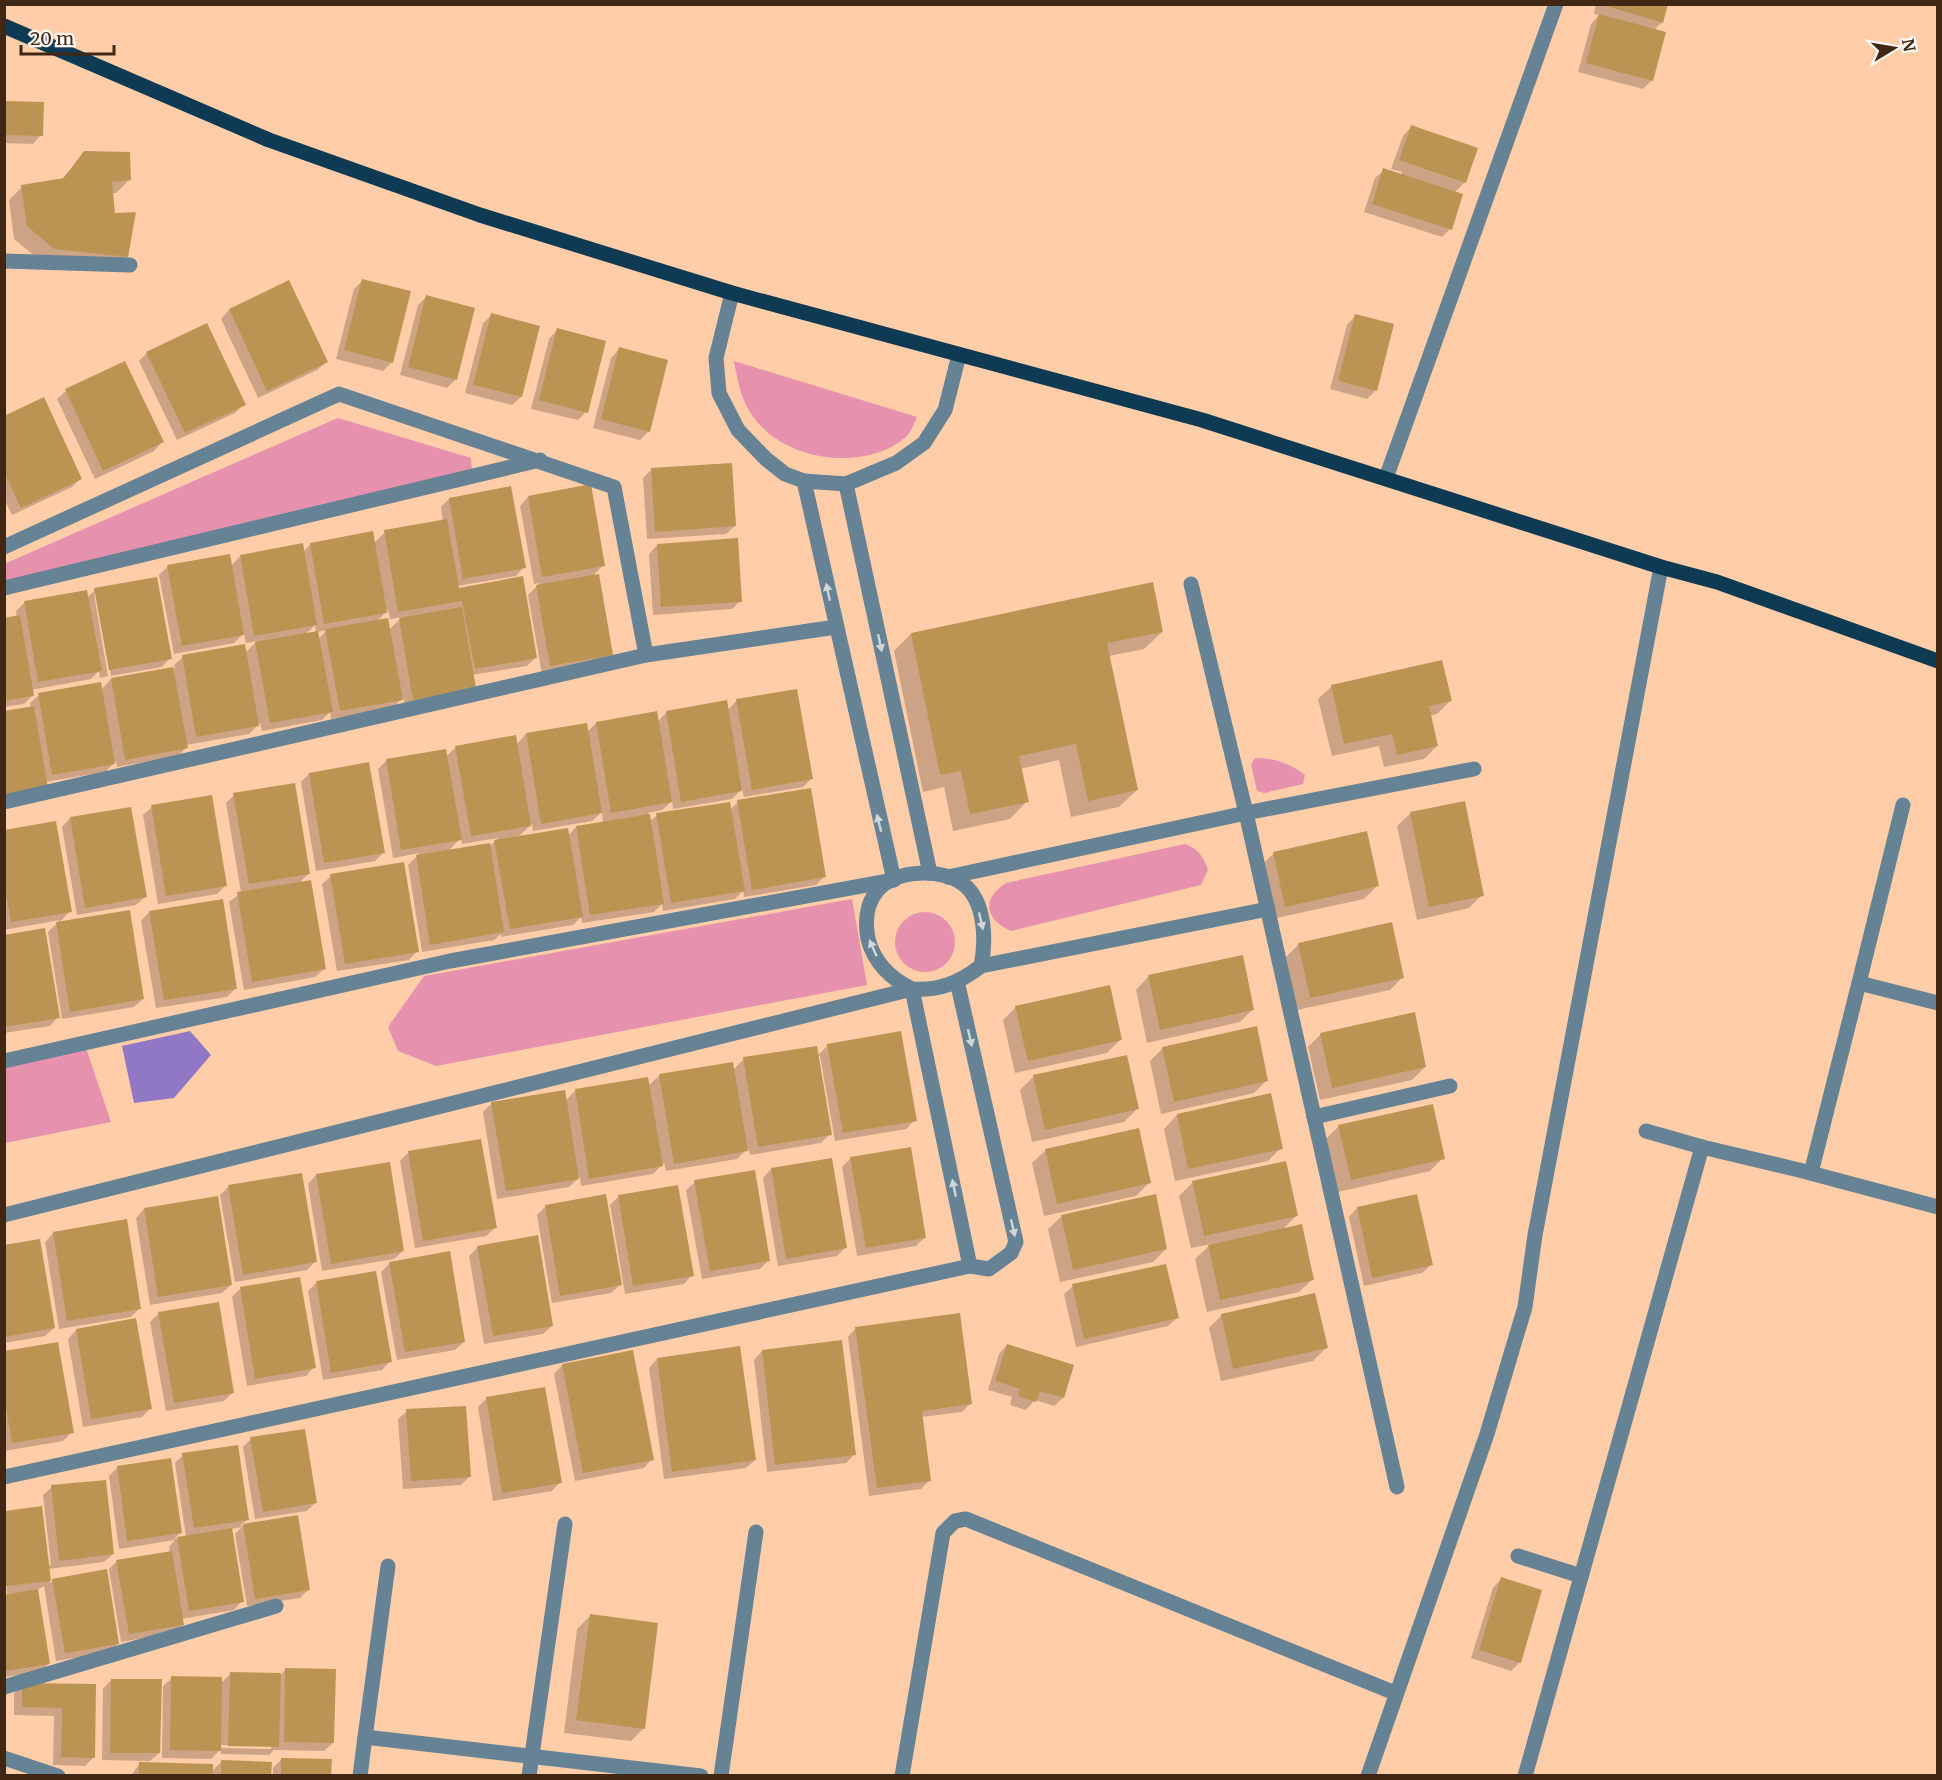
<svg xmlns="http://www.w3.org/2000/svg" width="1942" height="1780" font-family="Merriweather,serif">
<rect width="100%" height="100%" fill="#ffcda7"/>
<g fill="#e691ae">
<path d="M734,361L917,417C914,423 911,432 906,437C869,469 800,463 765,430C743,409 739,389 734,361Z"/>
<polygon points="338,418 471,458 472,472 5,585 4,564"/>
<path d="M1255,758C1272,757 1291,764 1305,775L1303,784L1264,793L1257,791L1251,765Z"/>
<path d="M1185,844C1199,849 1203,857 1208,870L1201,885L1011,931C985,920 981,899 1006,883Z"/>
<polygon points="852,899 867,985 436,1066 398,1051 388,1027 424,976"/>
<circle cx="925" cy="942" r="30"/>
<polygon points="84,1042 111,1122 5,1143 5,1056"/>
</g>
<polygon fill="#9078c4" points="190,1031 211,1055 174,1098 134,1103 122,1046"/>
<g fill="#0003" fill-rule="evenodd">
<polygon points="1596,4 1666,4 1662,22 1654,30 1651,81 1643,89 1578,72 1591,24 1599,15 1594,14"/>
<polygon points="4,103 41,135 33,144 4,143"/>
<polygon points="1411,127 1476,149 1464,183 1454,193 1450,229 1442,237 1364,212 1375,178 1384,170 1401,175 1402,172 1391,169 1403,136"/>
<polygon points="85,152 129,180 116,193 111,193 113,214 126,257 113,270 41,261 14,239 9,200 22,187 61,180"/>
<polygon points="363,280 392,362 383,371 336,359 354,289"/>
<polygon points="289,282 326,362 317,370 258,398 221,319 229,310"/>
<polygon points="426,297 456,379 447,388 400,375 418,305"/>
<polygon points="492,315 521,397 512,405 465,393 483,323"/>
<polygon points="1355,316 1392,325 1375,391 1367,399 1330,389 1347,325"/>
<polygon points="557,330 586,412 578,420 531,409 549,339"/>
<polygon points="619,349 649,431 640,440 593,428 611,358"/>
<polygon points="147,353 244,404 235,413 177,440 139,361"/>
<polygon points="66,391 162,442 154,451 95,479 57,399"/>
<polygon points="4,417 80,479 72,487 12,515 4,498"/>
<polygon points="651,470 735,526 726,534 647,539 643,478"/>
<polygon points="528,497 603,565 593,576 612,655 603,663 542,674 528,595 540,583 534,584 520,506"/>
<path d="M449,499L524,567L516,576L457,586L458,590L536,657L527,666L472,675L466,696L405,707L403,697L393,708L331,719L330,712L322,720L262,731L260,723L249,734L186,745V748L178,756L117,767L116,761L105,772L45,782L30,703L39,695L101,690L111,679L175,668L174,665L183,657L245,653L257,641L246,643L244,633L234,643L174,654L159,575L168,566H231L240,556L303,552L311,544L374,543L385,532L443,522L441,507ZM388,610L390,619L376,622ZM402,617L389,630L387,620ZM315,625L316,633L306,634ZM327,630L318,639L317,632Z"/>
<polygon points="657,545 740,601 732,609 653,615 649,554"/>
<polygon points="95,590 170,658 162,667 111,676 97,594 94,594 108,676 100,678 99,671 91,679 31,690 32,696 24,704 4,707 4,619 17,617 16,611 25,602 87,598"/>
<polygon points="1162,632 1144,649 1109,656 1137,790 1119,807 1071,817 1059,760 1020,769 1027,801 1010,819 953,831 944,787 923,792 894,651 911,634"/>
<polygon points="1332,686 1450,701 1437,714 1430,716 1437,746 1424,759 1384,767 1379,746 1332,756 1318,699"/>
<path d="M737,700L811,779L803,787L744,797L742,789L732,799L673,809L672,801L662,810L648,813L649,822L657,815L730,810L738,802L824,877L816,885L744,897L743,891L735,899L663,911L662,904L654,912L582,923L581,917L573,925L501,937V934L494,940L422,952L408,865L420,853L393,858L378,769L386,761L445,751L446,757L456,747L516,745L526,734L587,732L596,723L657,722L667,712L727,711ZM602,812L603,823L576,827L568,836L518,837L532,824L533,831L592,821ZM461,838L462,844L498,838L489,847L448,851Z"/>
<polygon points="309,774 383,853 375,861 316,871 301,782"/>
<polygon points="234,795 309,873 298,884 324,969 315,977 244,990 229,902 241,893 226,803"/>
<polygon points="152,807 226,885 217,894 158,904 143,815"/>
<polygon points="1411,813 1482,895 1469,908 1417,920 1397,826"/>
<polygon points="70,818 145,897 136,905 77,915 62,827"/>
<polygon points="4,831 70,911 59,923 143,999 134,1007 62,1019 48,932 60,920 4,930"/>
<polygon points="1274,853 1377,886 1364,899 1272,919 1261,866"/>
<polygon points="331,876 417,951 409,960 337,971 322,884"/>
<polygon points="149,912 236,988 227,997 156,1008 141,921"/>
<polygon points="4,936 58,1017 50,1026 4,1033"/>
<polygon points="1299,944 1403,977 1390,990 1297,1010 1286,957"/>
<polygon points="1149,976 1253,1009 1240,1022 1147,1043 1136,990"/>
<polygon points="1016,1007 1120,1040 1107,1053 1015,1073 1003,1020"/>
<polygon points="1321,1034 1425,1067 1412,1080 1320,1100 1308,1047"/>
<polygon points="828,1045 915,1120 906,1129 835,1141 820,1056 817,1056"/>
<polygon points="1163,1048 1267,1080 1254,1093 1161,1114 1150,1061"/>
<polygon points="744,1059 830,1134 821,1143 750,1155 748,1148 737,1159 666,1171 664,1163 653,1174 581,1186 580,1177 569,1187 497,1199 483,1112 492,1103 565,1101 575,1091 648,1086 660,1075 733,1070"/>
<polygon points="1033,1077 1137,1109 1124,1122 1032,1142 1020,1090"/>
<polygon points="1270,1095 1281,1148 1268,1161 1175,1181 1164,1129 1177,1115"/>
<polygon points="1339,1126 1443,1158 1430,1171 1338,1192 1326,1139"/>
<polygon points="1046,1150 1149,1183 1136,1196 1044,1216 1032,1163"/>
<polygon points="409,1152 495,1228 486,1236 415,1248 400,1161"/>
<polygon points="851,1158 925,1237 916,1246 857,1256 842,1167"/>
<polygon points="771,1169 845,1248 837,1256 778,1266 763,1178"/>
<polygon points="316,1175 403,1251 394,1259 322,1271 308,1184"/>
<polygon points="695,1182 769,1260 760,1269 702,1279 686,1190"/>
<polygon points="1192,1183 1297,1215 1282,1230 1313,1279 1299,1292 1207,1312 1195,1259 1211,1244 1191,1248 1179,1196"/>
<polygon points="229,1186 315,1262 307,1270 235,1282 220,1195"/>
<polygon points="1416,1196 1431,1265 1422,1273 1364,1286 1349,1217 1357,1208"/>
<polygon points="618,1197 692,1275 684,1284 625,1294 610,1205"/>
<polygon points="546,1206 620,1285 611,1293 552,1303 537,1215"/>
<polygon points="144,1209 231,1285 222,1293 150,1305 136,1218"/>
<polygon points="1062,1216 1166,1249 1153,1262 1060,1282 1048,1229"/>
<polygon points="53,1233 140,1308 131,1317 59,1329 45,1242"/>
<polygon points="4,1246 54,1328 45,1336 4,1343"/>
<polygon points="478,1247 552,1326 543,1334 484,1344 469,1256"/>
<polygon points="390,1263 464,1342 455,1350 397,1360 381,1272"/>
<polygon points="299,1279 314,1367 306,1376 247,1386 232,1297 240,1289"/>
<polygon points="316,1283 390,1361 382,1370 323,1380 308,1291"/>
<polygon points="1073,1286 1177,1318 1168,1326 1076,1347 1064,1294"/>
<polygon points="159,1313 233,1392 224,1401 166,1411 150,1322"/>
<polygon points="1222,1315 1326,1348 1313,1361 1221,1381 1209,1328"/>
<polygon points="856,1328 971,1403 962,1412 921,1417 930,1480 921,1489 869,1496 848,1337"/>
<polygon points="76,1330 150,1409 142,1417 83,1427 68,1339"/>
<polygon points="1007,1345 1063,1398 1054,1406 1035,1400 1026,1410 1010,1405 1012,1397 988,1390 999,1354"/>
<polygon points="762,1351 854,1455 846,1463 767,1472 754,1360"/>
<polygon points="4,1353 72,1432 63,1441 4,1451"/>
<polygon points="657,1359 755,1460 746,1468 664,1479 649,1368"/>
<polygon points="562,1365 652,1459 644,1468 575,1481 554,1374"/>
<polygon points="486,1399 560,1482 552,1491 493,1501 478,1407"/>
<polygon points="407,1411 470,1476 461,1485 403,1489 398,1419"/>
<polygon points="251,1439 316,1502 307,1511 255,1519 243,1447"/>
<polygon points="183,1455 248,1519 240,1526 297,1517 309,1589 300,1598 247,1606 235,1534 242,1527 231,1529 242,1601 234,1610 181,1619 182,1625 173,1633 121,1642 109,1569 117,1561 170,1553 169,1547 175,1540 119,1549 109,1476 117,1468 181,1532 174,1539 186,1537 175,1463"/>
<polygon points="52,1487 113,1554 104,1562 48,1569 50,1583 53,1580 118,1643 109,1652 56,1661 44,1586 37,1590 49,1663 40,1672 4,1677 7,1596 4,1512 41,1508 48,1565 51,1565 43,1495"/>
<polygon points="1501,1579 1520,1662 1511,1671 1471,1658 1493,1588"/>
<polygon points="590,1616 644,1728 631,1741 564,1733 577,1629"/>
<path d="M285,1670L333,1743L324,1751L274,1750L269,1755L221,1754V1749L211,1759L162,1758L163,1686L172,1678L220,1684L230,1674L281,1675ZM221,1745L271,1746V1749L221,1748Z"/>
<polygon points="111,1680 159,1753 150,1761 102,1760 103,1689"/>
<polygon points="22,1685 95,1686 94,1757 85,1766 53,1765 54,1716 14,1715 14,1693"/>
<polygon points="282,1759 330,1776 273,1776 273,1768"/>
<polygon points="221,1762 270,1776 131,1776 139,1764 211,1772"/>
</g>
<g fill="#bb9454">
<polygon points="1600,4 1668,4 1663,23"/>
<polygon points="1599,14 1666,32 1653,81 1586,63"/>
<polygon points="4,101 44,102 43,136 4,135"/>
<polygon points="1411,125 1478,148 1466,183 1399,160"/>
<polygon points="84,151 130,152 131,180 112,182 115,213 136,212 128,257 54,249 27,226 21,185 64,178"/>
<polygon points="1383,168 1463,194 1452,230 1372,204"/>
<polygon points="362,279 411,291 393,363 344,350"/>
<polygon points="289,280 328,362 267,391 229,309"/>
<polygon points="426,295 475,308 457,380 408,367"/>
<polygon points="491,313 540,326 522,397 473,385"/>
<polygon points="1355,314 1394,324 1377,391 1338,381"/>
<polygon points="207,323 246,405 185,433 146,352"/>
<polygon points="557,328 606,341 588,413 539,400"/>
<polygon points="619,347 668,360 650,432 601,419"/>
<polygon points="125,361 164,442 103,471 65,389"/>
<polygon points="44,397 82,479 21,508 4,472 4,416"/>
<polygon points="732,463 736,526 655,532 651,468"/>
<polygon points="591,484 605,566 542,577 528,496"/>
<polygon points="511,486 526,568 463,579 449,498"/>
<polygon points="447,519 459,588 523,576 537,658 475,669 462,601 398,612 384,530"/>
<polygon points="373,531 387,613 324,624 310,543"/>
<polygon points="738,538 742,602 661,607 657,544"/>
<polygon points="303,543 317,625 254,636 240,555"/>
<polygon points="230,554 244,635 182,646 167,565"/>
<polygon points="599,574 613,655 550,666 536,585"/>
<polygon points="157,577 172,659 109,670 94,588"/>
<polygon points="1153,582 1163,632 1107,643 1138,790 1088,801 1076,744 1019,756 1029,802 970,814 961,771 940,775 911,633"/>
<polygon points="87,590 102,671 38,682 24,601"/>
<polygon points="462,607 476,688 413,700 399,618"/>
<polygon points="20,615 34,696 4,701 4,618"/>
<polygon points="388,618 403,700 340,711 325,629"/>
<polygon points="318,631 333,712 270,723 255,642"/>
<polygon points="245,644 259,726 196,737 182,655"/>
<polygon points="1442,660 1452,701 1429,706 1438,746 1397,755 1392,734 1344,744 1331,685"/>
<polygon points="173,667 188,748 125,760 111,678"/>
<polygon points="101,682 115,764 52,775 38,693"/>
<polygon points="797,689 813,779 752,790 736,699"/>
<polygon points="727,700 742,791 681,802 666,711"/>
<polygon points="34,706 48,788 4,795 4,711"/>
<polygon points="657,711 672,802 611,813 596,722"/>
<polygon points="587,723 602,813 541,824 526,733"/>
<polygon points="516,735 531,826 471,836 455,746"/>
<polygon points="446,749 462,840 401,850 386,759"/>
<polygon points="369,762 385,853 324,863 309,773"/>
<polygon points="295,783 310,874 249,884 233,793"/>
<polygon points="811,788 826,877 752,890 737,800"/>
<polygon points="212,795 227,886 166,896 151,805"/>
<polygon points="1465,801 1484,896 1429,907 1410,812"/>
<polygon points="730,802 745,891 671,903 656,813"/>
<polygon points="131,807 147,897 85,908 70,817"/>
<polygon points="650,814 664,904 590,915 576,826"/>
<polygon points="56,821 72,912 11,922 4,882 4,830"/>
<polygon points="568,828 583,917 510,929 494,840"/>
<polygon points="1367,831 1379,886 1285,907 1273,852"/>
<polygon points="490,843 504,932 430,945 416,855"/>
<polygon points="404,862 419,952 345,964 330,874"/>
<polygon points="311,880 326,969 252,982 237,892"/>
<polygon points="223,899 237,989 164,1000 149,911"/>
<polygon points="130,910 144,999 70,1012 56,922"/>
<polygon points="1392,922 1404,978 1310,998 1298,943"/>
<polygon points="45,928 60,1018 4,1027 4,935"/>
<polygon points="1243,955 1254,1010 1160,1030 1148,975"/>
<polygon points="1110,985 1122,1040 1028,1061 1015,1006"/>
<polygon points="1415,1012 1426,1067 1332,1088 1320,1033"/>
<polygon points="1257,1026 1268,1081 1174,1102 1162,1047"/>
<polygon points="901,1031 917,1121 843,1133 827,1044"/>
<polygon points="817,1046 832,1135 758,1147 743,1057"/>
<polygon points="1127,1055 1139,1109 1045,1130 1033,1075"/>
<polygon points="733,1062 748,1151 674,1164 659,1074"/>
<polygon points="648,1077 663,1166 589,1179 575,1089"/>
<polygon points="565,1090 579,1179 506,1191 491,1102"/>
<polygon points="1271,1093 1283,1149 1188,1169 1177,1114"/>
<polygon points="1433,1104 1445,1159 1351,1180 1338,1125"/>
<polygon points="1139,1128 1151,1183 1057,1204 1045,1149"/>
<polygon points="481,1139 497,1228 423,1241 408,1151"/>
<polygon points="911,1147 926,1238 866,1248 850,1157"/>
<polygon points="832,1158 847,1248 786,1259 771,1168"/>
<polygon points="1286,1161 1298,1216 1204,1236 1192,1181"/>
<polygon points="390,1162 404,1251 331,1264 316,1174"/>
<polygon points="755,1170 770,1261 710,1271 694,1180"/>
<polygon points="302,1173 317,1262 243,1275 228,1185"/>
<polygon points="678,1185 694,1276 633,1286 618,1195"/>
<polygon points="606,1194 622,1285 560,1296 545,1205"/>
<polygon points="1156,1194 1167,1249 1073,1270 1061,1215"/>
<polygon points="1417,1194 1433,1265 1372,1278 1357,1207"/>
<polygon points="218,1196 232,1285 158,1297 144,1208"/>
<polygon points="127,1219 141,1309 67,1321 53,1232"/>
<polygon points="1302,1224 1314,1280 1220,1300 1208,1245"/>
<polygon points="538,1235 553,1326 493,1336 477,1246"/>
<polygon points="40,1239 55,1328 4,1337 4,1245"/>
<polygon points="450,1251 465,1342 405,1352 389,1262"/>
<polygon points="1166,1264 1179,1318 1084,1339 1072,1284"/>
<polygon points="376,1271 392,1362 331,1373 316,1281"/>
<polygon points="300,1277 316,1368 255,1379 240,1287"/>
<polygon points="1315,1293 1328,1348 1233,1369 1221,1314"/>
<polygon points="219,1302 234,1393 174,1403 158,1312"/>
<polygon points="960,1313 972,1404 922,1411 931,1481 877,1488 855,1327"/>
<polygon points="136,1318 152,1409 91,1419 76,1329"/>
<polygon points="842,1340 856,1455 775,1465 762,1350"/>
<polygon points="58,1342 74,1433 12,1443 4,1396 4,1351"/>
<polygon points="1007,1344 1074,1365 1064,1398 1040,1391 1036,1402 1018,1396 1020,1389 995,1381"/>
<polygon points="740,1346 756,1460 672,1472 657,1358"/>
<polygon points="633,1350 654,1460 583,1473 562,1364"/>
<polygon points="545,1387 562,1483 502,1493 486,1397"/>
<polygon points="466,1406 471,1477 411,1481 406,1409"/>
<polygon points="305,1429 317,1503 263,1512 250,1437"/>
<polygon points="238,1445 249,1520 194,1528 182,1453"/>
<polygon points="171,1458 182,1533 127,1541 117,1466"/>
<polygon points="106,1480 114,1554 59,1561 51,1485"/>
<polygon points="42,1506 51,1581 5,1586 5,1511"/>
<polygon points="298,1515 310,1590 255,1599 243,1524"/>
<polygon points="232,1528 244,1602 189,1611 177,1537"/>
<polygon points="172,1551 184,1625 129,1634 116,1560"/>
<polygon points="107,1569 119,1644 65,1653 52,1579"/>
<polygon points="1501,1577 1542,1590 1521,1663 1479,1650"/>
<polygon points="38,1589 50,1664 4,1671 4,1595"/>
<polygon points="590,1614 658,1623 645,1729 576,1720"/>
<polygon points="285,1668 336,1669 334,1743 284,1742"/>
<polygon points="230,1672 281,1673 279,1747 228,1746"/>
<polygon points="171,1676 222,1677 221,1751 170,1750"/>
<polygon points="111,1679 162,1679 160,1753 110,1753"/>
<polygon points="22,1683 96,1684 95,1758 61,1757 62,1708 22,1707"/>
<polygon points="281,1758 332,1759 331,1776 281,1776"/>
<polygon points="221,1760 272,1762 271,1776 221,1776"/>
<polygon points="139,1762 213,1764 213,1776 139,1776"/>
</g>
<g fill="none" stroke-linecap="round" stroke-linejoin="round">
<g stroke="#668295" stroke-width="15">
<polyline points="4,261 130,265"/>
<polyline points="732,293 716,358 719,393 738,430 766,459 785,474 804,481 846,484 896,463 924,443 945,410 959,355"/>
<polyline points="1386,478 1556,4"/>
<polyline points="846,484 930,873"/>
<polyline points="4,547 339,394 614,487 646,655"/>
<polyline points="1191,584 1246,813 1397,1487"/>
<polyline points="4,588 540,460"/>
<polyline points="4,802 646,655 836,627"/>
<polyline points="948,877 1246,813 1474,769"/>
<polyline points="981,966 1268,909"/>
<polyline points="1859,983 1903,805"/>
<polyline points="912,989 970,1266"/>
<polyline points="4,1061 450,961 894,880 804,481"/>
<polyline points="1314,1117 1450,1086"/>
<polyline points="1646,1131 1702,1147"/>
<polyline points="1811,1173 1859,983 1938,1003"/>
<path d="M4,1215L912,989C939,991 959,983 981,966C986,942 986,901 963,884C942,868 895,869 877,891C866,904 865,923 868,939C874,962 891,979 912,989"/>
<polyline points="4,1477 970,1266 989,1269 1011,1253 1016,1242 957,981"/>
<polyline points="1518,1556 1581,1576"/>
<polyline points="4,1687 276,1606"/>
<polyline points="365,1737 388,1566"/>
<polyline points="4,1758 58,1776"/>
<polyline points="360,1776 365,1737 701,1776"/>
<polyline points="529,1776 565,1524"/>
<polyline points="721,1776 756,1532"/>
<polyline points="902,1776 943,1533 955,1521 966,1519 1395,1693"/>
<polyline points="1368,1776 1487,1434 1525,1307 1535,1235 1661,567"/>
<polyline points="1525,1776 1702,1147 1799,1170 1938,1207"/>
</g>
<polyline stroke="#0e3b53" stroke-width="15" points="4,26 269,140 480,215 732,293 1202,420 1661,567 1717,582 1938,661"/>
</g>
<defs><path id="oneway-solid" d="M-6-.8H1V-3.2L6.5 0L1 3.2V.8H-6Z" transform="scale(1.5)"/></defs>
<g fill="#d0d5d7">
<use href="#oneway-solid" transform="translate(828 592) rotate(-102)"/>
<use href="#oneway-solid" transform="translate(880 643) rotate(78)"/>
<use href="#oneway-solid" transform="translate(879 823) rotate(-104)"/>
<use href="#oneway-solid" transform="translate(981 921) rotate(77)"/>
<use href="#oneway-solid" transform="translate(873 948) rotate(-114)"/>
<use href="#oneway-solid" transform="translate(970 1038) rotate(77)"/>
<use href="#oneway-solid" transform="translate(954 1188) rotate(-102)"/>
<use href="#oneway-solid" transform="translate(1013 1228) rotate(77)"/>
</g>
<rect width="1942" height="1780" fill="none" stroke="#3f2714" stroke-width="12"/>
<g transform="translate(1894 48) rotate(79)" stroke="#fef8f3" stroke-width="4.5" paint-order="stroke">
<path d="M0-4.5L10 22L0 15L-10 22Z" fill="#3f2714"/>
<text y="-9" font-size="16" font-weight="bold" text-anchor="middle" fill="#3f2714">N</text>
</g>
<path d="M21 45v9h93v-9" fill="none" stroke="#3f2714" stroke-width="3"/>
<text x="30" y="45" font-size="18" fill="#3f2714" stroke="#fef8f3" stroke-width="4.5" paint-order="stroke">20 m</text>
</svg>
